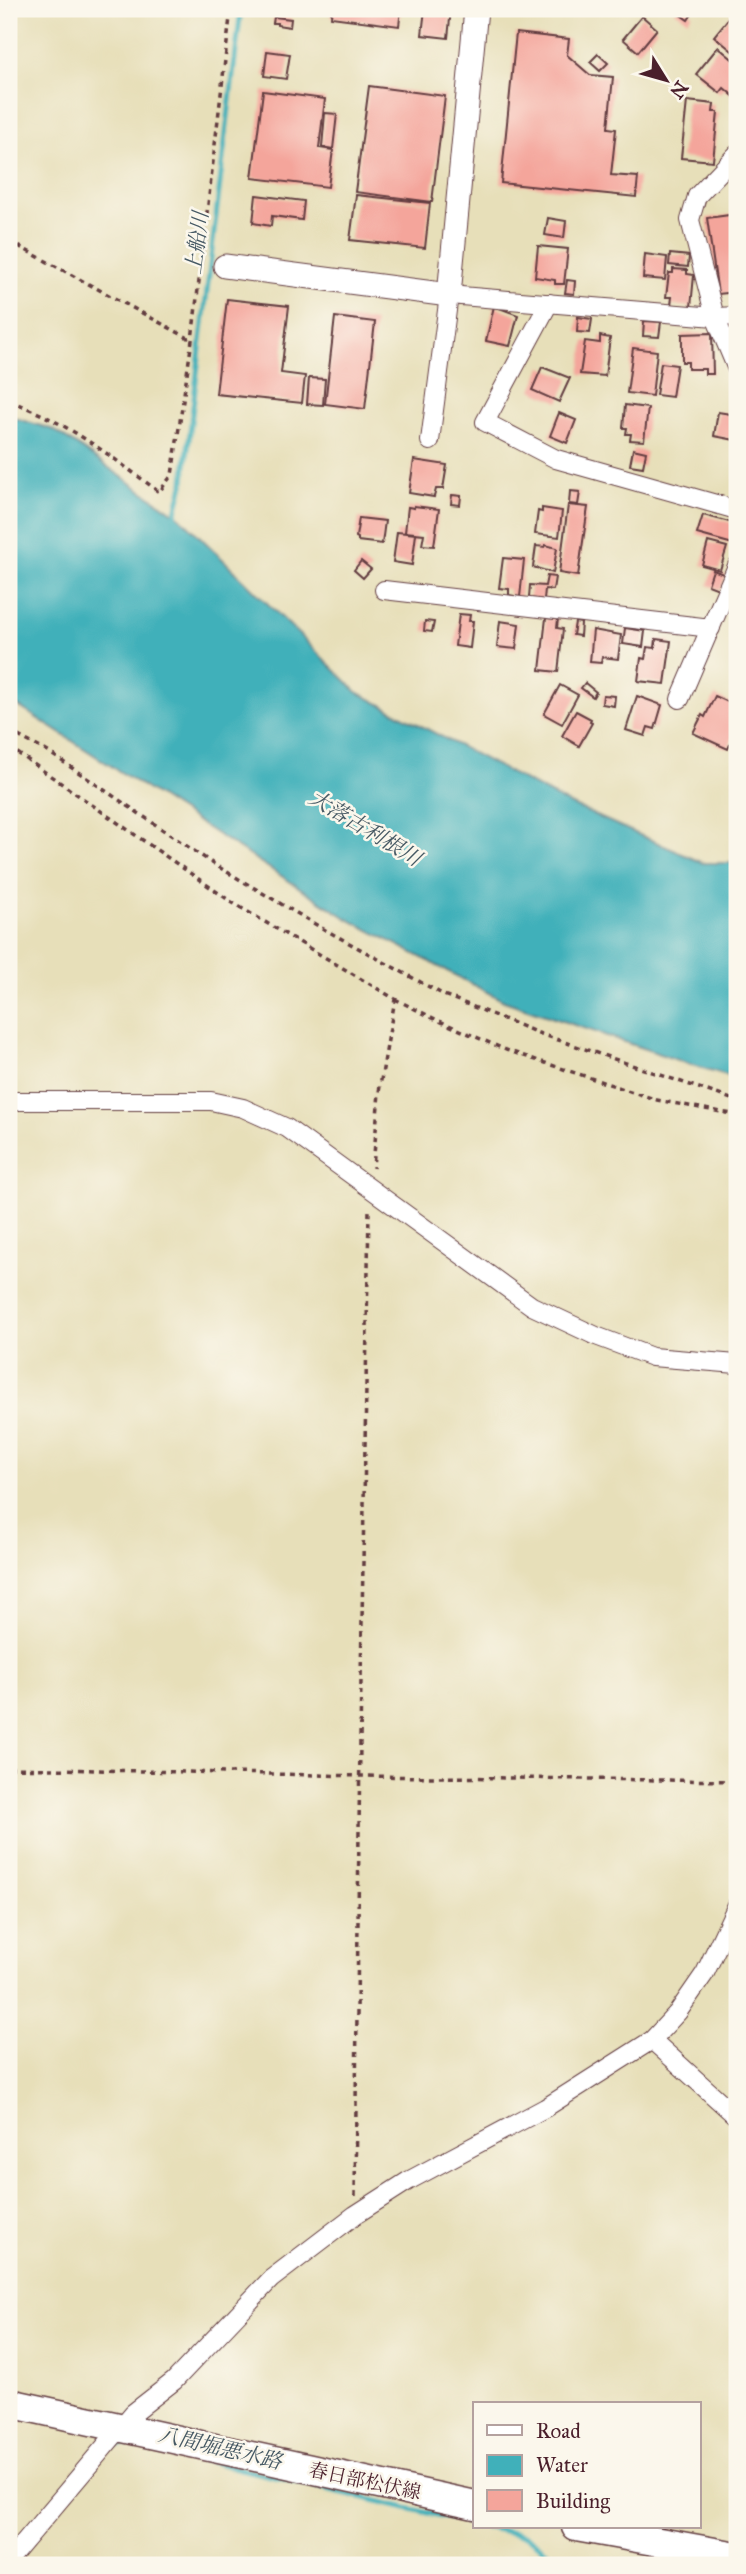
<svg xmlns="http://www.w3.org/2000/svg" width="746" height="2574" font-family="'IM FELL Great Primer','Noto Serif JP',serif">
<rect width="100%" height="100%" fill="#fbf7ec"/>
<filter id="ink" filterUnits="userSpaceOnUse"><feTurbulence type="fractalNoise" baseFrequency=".0143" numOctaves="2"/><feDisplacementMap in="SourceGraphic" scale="14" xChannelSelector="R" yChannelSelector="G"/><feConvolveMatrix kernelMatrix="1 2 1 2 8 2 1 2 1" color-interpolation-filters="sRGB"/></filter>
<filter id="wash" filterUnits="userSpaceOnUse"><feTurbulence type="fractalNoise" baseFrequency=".00686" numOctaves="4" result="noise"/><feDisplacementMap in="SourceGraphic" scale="28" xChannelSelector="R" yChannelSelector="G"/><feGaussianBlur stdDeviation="1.57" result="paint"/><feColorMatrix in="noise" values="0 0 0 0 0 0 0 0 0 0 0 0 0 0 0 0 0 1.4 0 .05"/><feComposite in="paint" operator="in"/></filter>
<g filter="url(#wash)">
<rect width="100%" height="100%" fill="#e7dfb9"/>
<polygon fill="#40b0ba" stroke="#456872" stroke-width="2" points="9,416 54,430 180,517 357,692 567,803 703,863 737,863 737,1078 692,1065 504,1001 348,919 9,700"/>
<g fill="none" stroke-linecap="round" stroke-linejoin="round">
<g stroke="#40b0ba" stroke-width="5">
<polyline points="174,519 184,481 241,9"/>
<polyline points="113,2445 134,2444"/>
<polyline points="147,2447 475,2524"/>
<polyline points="485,2527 526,2536 566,2565"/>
</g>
</g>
<g id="blocks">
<g fill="#f4a59b">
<polygon points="332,9 401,9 399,26 331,17"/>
<polygon points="425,9 451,9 448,38 422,35"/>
<polygon points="532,9 545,9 544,17 531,15"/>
<polygon points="677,9 685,9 692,14 688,20 675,11"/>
<polygon points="736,9 737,10 737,55 714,36"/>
<polygon points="642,16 657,29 638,52 623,39"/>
<polygon points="274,17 291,19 290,27 277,25 277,23 273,23"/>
<polygon points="516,33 569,39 567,55 590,75 613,77 608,128 616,129 611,175 638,177 636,197 501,183"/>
<polygon points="718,47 737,63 737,99 724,88 720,93 696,74"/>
<polygon points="267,51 290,54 286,79 264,76"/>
<polygon points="598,54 608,63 600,71 590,62"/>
<polygon points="369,86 445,96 432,202 355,192"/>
<polygon points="263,91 325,99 319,148 333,150 328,187 252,178"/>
<polygon points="687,101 714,104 713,112 718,112 713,161 681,158"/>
<polygon points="325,113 337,114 333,149 322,147"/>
<polygon points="256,195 304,201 302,220 272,216 271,226 253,223"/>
<polygon points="356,195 430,203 425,248 350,240"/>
<polygon points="737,214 737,292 718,294 707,218"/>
<polygon points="548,218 566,221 564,238 545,235"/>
<polygon points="538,246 568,249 564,284 555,284 555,280 535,277"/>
<polygon points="645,254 667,257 665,280 643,278"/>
<polygon points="670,254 689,256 688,267 669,265"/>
<polygon points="673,269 687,270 687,274 694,275 691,307 671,305 672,297 666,297 669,273 673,273"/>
<polygon points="567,280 575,281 574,294 565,293"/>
<polygon points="227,299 289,306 281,373 305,376 302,403 216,394"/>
<polygon points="494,306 518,315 510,346 486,341"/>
<polygon points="335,317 375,322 365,409 325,404"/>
<polygon points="578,317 592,319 590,333 577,332"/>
<polygon points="644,321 661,322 659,337 643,336"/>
<polygon points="712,333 713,374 705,374 705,369 688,369 688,362 682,362 682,334"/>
<polygon points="600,336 610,338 605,376 580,374 585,341 600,343"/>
<polygon points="633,348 657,351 652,396 627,393"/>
<polygon points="661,363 677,365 672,397 656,395"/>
<polygon points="542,367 570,378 559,402 532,390"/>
<polygon points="309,378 325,379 323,405 307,404"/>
<polygon points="625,405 648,408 644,441 630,440 631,434 626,434 627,428 623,428"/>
<polygon points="718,412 737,415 735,440 714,436"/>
<polygon points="559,413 576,420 567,443 550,436"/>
<polygon points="633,449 646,452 643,467 630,465"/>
<polygon points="414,460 447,465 443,489 436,489 434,497 409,493"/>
<polygon points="570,491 580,492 578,505 569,504"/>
<polygon points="452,495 461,496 460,505 451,504"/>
<polygon points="568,505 588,507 578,576 559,573"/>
<polygon points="414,506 439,509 434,546 422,545 424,534 405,532 408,507 414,508"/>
<polygon points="542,508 562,511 559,537 535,534 538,511 542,512"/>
<polygon points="703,515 733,523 732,526 737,527 733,544 697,534"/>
<polygon points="359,518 385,521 382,544 358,541 358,538 356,537"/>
<polygon points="397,532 416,534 412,565 393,562"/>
<polygon points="708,542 727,547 720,570 702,565"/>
<polygon points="545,545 557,548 553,573 533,567 536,546 545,547"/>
<polygon points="503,558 524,560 520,597 509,595 509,589 499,588"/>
<polygon points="361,561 371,569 363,578 354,570"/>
<polygon points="713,570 726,575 721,590 708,585"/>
<polygon points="547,576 555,577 553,590 545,589 544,600 529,598 530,585 545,586"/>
<polygon points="459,614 470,615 469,621 473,621 470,648 455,646"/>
<polygon points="546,618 558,619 557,628 563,629 558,672 540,670"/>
<polygon points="425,621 434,622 432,632 424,631"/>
<polygon points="500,621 519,624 516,649 497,647"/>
<polygon points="575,622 581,623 580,636 573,635"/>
<polygon points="625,628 645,631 643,647 623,644"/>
<polygon points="593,630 621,635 618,659 602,657 601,663 590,662"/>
<polygon points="656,639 671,641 665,684 638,681 641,658 645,659 647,647 655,648"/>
<polygon points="585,683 596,692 593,697 581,688"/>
<polygon points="560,685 578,695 562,724 544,714"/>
<polygon points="603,695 615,696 614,706 602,704"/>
<polygon points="637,696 662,705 655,729 648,727 645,736 626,730"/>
<polygon points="715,696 737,706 737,729 728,749 693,733 702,715 705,717"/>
<polygon points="576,711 591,719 590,722 592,723 579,746 562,736"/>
</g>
</g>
</g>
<g filter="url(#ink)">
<use href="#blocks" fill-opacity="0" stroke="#623c40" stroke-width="2"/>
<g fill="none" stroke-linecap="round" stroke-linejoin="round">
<defs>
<g id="minor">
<polyline points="737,154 697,196 690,220 715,317 737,369"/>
<polyline points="549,303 485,422 556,459 737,510"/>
<polyline points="430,441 449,295 715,317 737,316"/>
<polyline points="384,590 711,628"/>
<polyline points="680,699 737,566"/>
<polyline points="9,1101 211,1101 243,1108 287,1128 532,1306 596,1336 652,1357 737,1364"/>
<polyline points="652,2040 737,2117"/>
<polyline points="9,2560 133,2413 174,2381 271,2279 355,2215 408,2181 545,2108 652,2040 678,2012 705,1973 737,1905"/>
</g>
<polyline id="tertiary" points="225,266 449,295 476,9"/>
<g id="primary">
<polyline points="9,2403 475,2505"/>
<polyline points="576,2527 737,2556"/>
</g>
</defs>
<use href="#minor" stroke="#623c40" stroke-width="20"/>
<use href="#tertiary" stroke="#623c40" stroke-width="25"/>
<use href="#primary" stroke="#623c40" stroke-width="31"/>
<g stroke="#623c40" stroke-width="3.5" stroke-dasharray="5 5" stroke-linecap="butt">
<polyline points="9,241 192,340"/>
<path d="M9,401C66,421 111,456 159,492L172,475L192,340L231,9"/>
<polyline points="9,731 50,753 212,863 320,927 444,995 538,1033 737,1101"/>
<polyline points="9,747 233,903 395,999 379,1092 373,1168"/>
<polyline points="395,999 437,1020 506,1050 657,1100 737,1115"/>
<polyline points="9,1768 361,1776 737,1781"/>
<polyline points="355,2196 360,1739 369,1210"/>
</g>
<use href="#minor" stroke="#fff" stroke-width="18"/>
<use href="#tertiary" stroke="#fff" stroke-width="23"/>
<use href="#primary" stroke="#fff" stroke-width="28"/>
</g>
</g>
<g text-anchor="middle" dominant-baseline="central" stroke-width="5" stroke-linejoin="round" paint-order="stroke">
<g font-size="19" fill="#4a1f2b" stroke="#fbf7ec">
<text transform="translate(365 2481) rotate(12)">春日部松伏線</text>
</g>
<g font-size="21" font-style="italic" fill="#465964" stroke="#fbf7ec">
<text transform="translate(197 243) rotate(-83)">上船川</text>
<text transform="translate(365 828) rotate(31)">大落古利根川</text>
<text transform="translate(220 2448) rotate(13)">八間堀悪水路</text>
</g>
</g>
<rect width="746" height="2574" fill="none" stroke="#fbf7ec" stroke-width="35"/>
<rect x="473" y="2402" width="228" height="126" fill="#fbf7ec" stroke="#b4a19f" stroke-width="2"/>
<rect x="487" y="2425" width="35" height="10" fill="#ffffff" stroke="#b4a19f" stroke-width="2"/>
<text x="536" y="2438" font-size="21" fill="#4a1f2b">Road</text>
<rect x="487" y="2455" width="35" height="21" fill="#40b0ba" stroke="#b4a19f" stroke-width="2"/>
<text x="536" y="2472" font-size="21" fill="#4a1f2b">Water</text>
<rect x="487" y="2490" width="35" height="21" fill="#f4a59b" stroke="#b4a19f" stroke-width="2"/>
<text x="536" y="2508" font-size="21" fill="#4a1f2b">Building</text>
<g transform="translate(666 80) rotate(127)" stroke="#fbf7ec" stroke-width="5" paint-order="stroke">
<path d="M0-5L12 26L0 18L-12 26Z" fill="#4a1f2b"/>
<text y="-10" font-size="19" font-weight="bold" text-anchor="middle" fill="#4a1f2b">N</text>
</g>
</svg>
